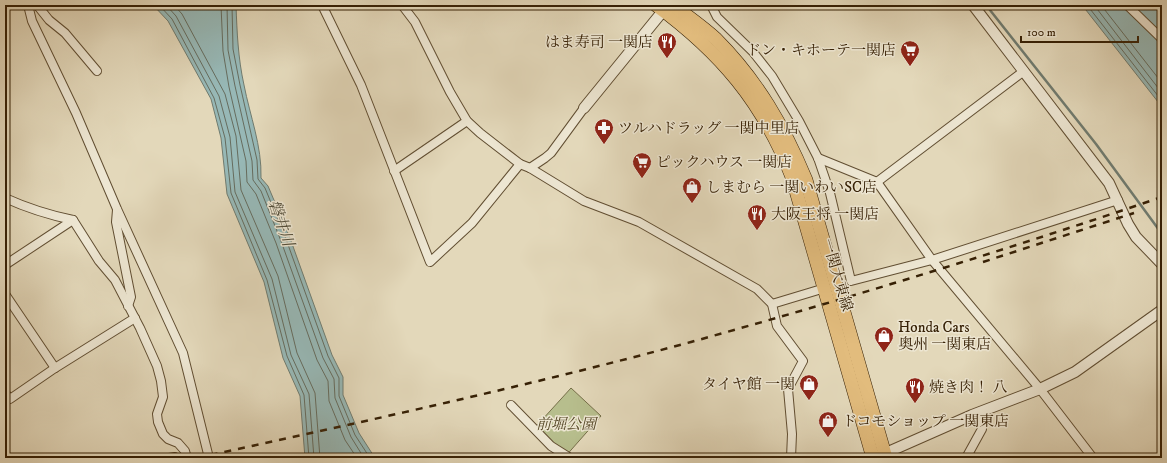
<svg xmlns="http://www.w3.org/2000/svg" width="1167" height="463" font-family="'IM FELL DW Pica','Noto Serif JP',serif">
<rect width="100%" height="100%" fill="#e3d8ba"/>
<filter id="stains"><feTurbulence type="fractalNoise" baseFrequency=".005" numOctaves="4"/><feColorMatrix values="0 0 0 0 .2 0 0 0 0 .09 0 0 0 0 .02 0 0 0 .5 -.17"/></filter>
<radialGradient id="worn" r=".72"><stop offset=".6" stop-color="#630" stop-opacity="0"/><stop offset="1" stop-color="#630" stop-opacity=".3"/></radialGradient>
<polygon fill="#b7be8d" stroke="#766f49" points="571,388 601,416 564,458 560,458 531,432"/>
<g fill="#97b8b6" stroke="#707b6f">
<path d="M153,5H236C237,32 238,58 244,85C250,116 262,146 261,178L268,186L290,238L332,355L343,377V395L359,433L375,458H305L300,396L283,358L264,282L227,194L221,138L211,99L168,21Z"/>
<polygon points="1082,5 1162,5 1162,107"/>
</g>
<g fill="none" stroke-linecap="round" stroke-linejoin="round">
<g stroke="#666c5e" stroke-width="1">
<polyline points="159,5 172,19 214,98 225,138 231,193 267,280 287,356 304,395 309,458"/>
<polyline points="166,5 176,16 219,96 230,137 235,192 272,279 291,355 309,394 314,458"/>
<polyline points="174,5 182,14 225,94 236,136 241,190 278,276 297,353 315,393 320,458"/>
<polyline points="221,5 223,51 229,87 246,161 247,182 256,194 276,243 317,360 328,381 329,401 345,440 357,458"/>
<polyline points="227,5 228,50 235,86 252,161 253,180 261,191 281,241 323,358 334,379 335,398 351,437 364,458"/>
<polyline points="232,5 233,49 240,85 257,160 258,179 265,188 286,239 328,356 339,378 339,396 355,435 370,458"/>
<polyline points="1087,5 1162,101"/>
<polyline points="1094,5 1162,93"/>
<polyline points="1101,5 1162,83"/>
</g>
<polyline stroke="#707b6f" stroke-width="2.5" points="986,5 1096,144 1162,234"/>
<defs>
<g id="minor">
<polyline points="28,5 32,21 76,113 117,209 183,353 209,458"/>
<polyline points="37,5 49,20 65,33 97,71"/>
<polyline points="322,5 361,85 430,262 472,223 520,164"/>
<polyline points="402,5 415,22 450,92 467,121 480,133 520,164 530,168 584,201 639,222 757,289 772,304 777,326 803,361 788,389 792,434 791,458"/>
<polyline points="711,5 717,17 753,52 772,76 799,121 818,158 830,193 851,281 932,260 1118,200"/>
<polyline points="1127,5 1162,39"/>
<polyline points="818,158 877,182 932,260 1040,389 1093,458"/>
<polyline points="530,168 545,158 551,153 584,108"/>
<polyline points="394,171 467,121"/>
<polyline points="877,182 1024,71"/>
<path d="M5,198C27,208 49,215 73,220L99,261L115,280L140,328L157,366L161,381L163,397L157,414L158,422L163,434L168,439L178,443L185,451L187,458"/>
<polyline points="117,210 116,222 131,297 128,306"/>
<polyline points="5,265 73,220"/>
<polyline points="5,294 55,368"/>
<polyline points="772,304 825,288"/>
<polyline points="5,393 10,399 55,368 135,318"/>
<polyline points="511,405 551,446 570,458"/>
<polyline points="169,458 175,457"/>
<polyline points="966,458 982,429 981,412"/>
</g>
<g id="tertiary">
<polyline points="973,5 1109,183 1128,224 1136,237 1162,264"/>
<polyline points="584,108 667,6"/>
<polyline points="879,456 972,415 1040,389 1075,372 1162,310"/>
</g>
<g id="primary">
<path d="M656,5C720,52 763,102 792,177L873,458"/>
<path d="M673,5C687,16 703,27 716,39C757,80 784,127 806,180L886,458"/>
</g>
</defs>
<use href="#minor" stroke="#614e32" stroke-width="10"/>
<use href="#tertiary" stroke="#614e32" stroke-width="12"/>
<use href="#primary" stroke="#362005" stroke-width="14"/>
<use href="#minor" stroke="#ede6d2" stroke-width="8"/>
<use href="#tertiary" stroke="#ede6d2" stroke-width="10"/>
<use href="#primary" stroke="#e2bc7d" stroke-width="13"/>
<g stroke="#362005" stroke-width="2.5" stroke-dasharray="7 7" stroke-linecap="butt">
<polyline points="983,262 1134,213"/>
<path d="M197,458C362,422 528,386 691,342C850,298 1006,250 1162,197"/>
</g>
</g>
<defs>
<symbol id="restaurant-pin" viewBox="-11 -11 22 30"><path d="M0 17L-7.5 6A9.5 9.5 0 1 1 7.5 6Z" fill="#8f2418" stroke="#ede6d2"/><path d="M-5-6h1v4h1v-4h1v4h1v-4h1v5L-1.5 .5V6h-2V.5L-5-1ZM5-6V6H3V1.5H1.5Q1.5-4 5-6Z" fill="#fff"/></symbol>
<symbol id="supermarket-pin" viewBox="-11 -11 22 30"><path d="M0 17L-7.5 6A9.5 9.5 0 1 1 7.5 6Z" fill="#8f2418" stroke="#ede6d2"/><path d="M-6-5.5h2.5l.6 2H6L4.5 2H-2.5L-4.4-4H-6ZM-1.5 3.2a1.3 1.3 0 1 0 .1 0ZM3 3.2a1.3 1.3 0 1 0 .1 0Z" fill="#fff"/></symbol>
<symbol id="pharmacy-pin" viewBox="-11 -11 22 30"><path d="M0 17L-7.5 6A9.5 9.5 0 1 1 7.5 6Z" fill="#8f2418" stroke="#ede6d2"/><path d="M-2-6h4v4h4v4h-4v4h-4v-4h-4v-4h4Z" fill="#fff"/></symbol>
<symbol id="shop-pin" viewBox="-11 -11 22 30"><path d="M0 17L-7.5 6A9.5 9.5 0 1 1 7.5 6Z" fill="#8f2418" stroke="#ede6d2"/><path d="M-5-2.5h2.3a2.7 3.5 0 0 1 5.4 0H5L5.5 6h-11ZM-1.5-2.5h3a1.5 2.3 0 0 0-3 0Z" fill="#fff"/></symbol>
</defs>
<g fill-rule="evenodd">
<use href="#restaurant-pin" x="656" y="31" width="22" height="30"/>
<use href="#supermarket-pin" x="899" y="39" width="22" height="30"/>
<use href="#pharmacy-pin" x="593" y="117" width="22" height="30"/>
<use href="#supermarket-pin" x="631" y="151" width="22" height="30"/>
<use href="#shop-pin" x="681" y="176" width="22" height="30"/>
<use href="#restaurant-pin" x="746" y="203" width="22" height="30"/>
<use href="#shop-pin" x="873" y="325" width="22" height="30"/>
<use href="#shop-pin" x="798" y="373" width="22" height="30"/>
<use href="#restaurant-pin" x="904" y="376" width="22" height="30"/>
<use href="#shop-pin" x="817" y="410" width="22" height="30"/>
</g>
<g text-anchor="middle" dominant-baseline="central" stroke-width="3" stroke-linejoin="round" paint-order="stroke">
<g font-size="15" fill="#362005" stroke="#ede6d2" text-anchor="start">
<text x="653" y="42" text-anchor="end">はま寿司 一関店</text>
<text x="896" y="50" text-anchor="end">ドン・キホーテ一関店</text>
<text x="618" y="128">ツルハドラッグ 一関中里店</text>
<text x="656" y="162">ピックハウス 一関店</text>
<text x="706" y="187">しまむら 一関いわいSC店</text>
<text x="771" y="214">大阪王将 一関店</text>
<text x="898" y="327">Honda Cars<tspan x="898" dy="17">奥州 一関東店</tspan></text>
<text x="795" y="384" text-anchor="end">タイヤ館 一関</text>
<text x="929" y="387">焼き肉！ 八</text>
<text x="842" y="421">ドコモショップ 一関東店</text>
</g>
<g font-size="15" fill="#362005" stroke="#ede6d2">
<text transform="translate(837 275) rotate(74)">一関大東線</text>
</g>
<g font-size="15" font-style="italic" fill="#564827" stroke="#ede6d2">
<text x="566" y="424">前堀公園</text>
</g>
<g font-size="16" font-style="italic" fill="#534e3a" stroke="#ede6d2">
<text transform="translate(281 223) rotate(71)">磐井川</text>
</g>
</g>
<rect width="1167" height="463" fill="none" stroke="#e3d8ba" stroke-width="20"/>
<rect x="6" y="6" width="1155" height="451" fill="none" stroke="#362005" stroke-width="2"/>
<rect x="10" y="10" width="1147" height="443" fill="none" stroke="#362005"/>
<path d="M1021 36v6h117v-6" fill="none" stroke="#362005" stroke-width="2"/>
<text x="1027" y="36" font-size="12" fill="#362005" stroke="#ede6d2" stroke-width="3" paint-order="stroke">100 m</text>
<rect width="100%" height="100%" filter="url(#stains)"/>
<rect width="100%" height="100%" fill="url(#worn)"/>
</svg>
